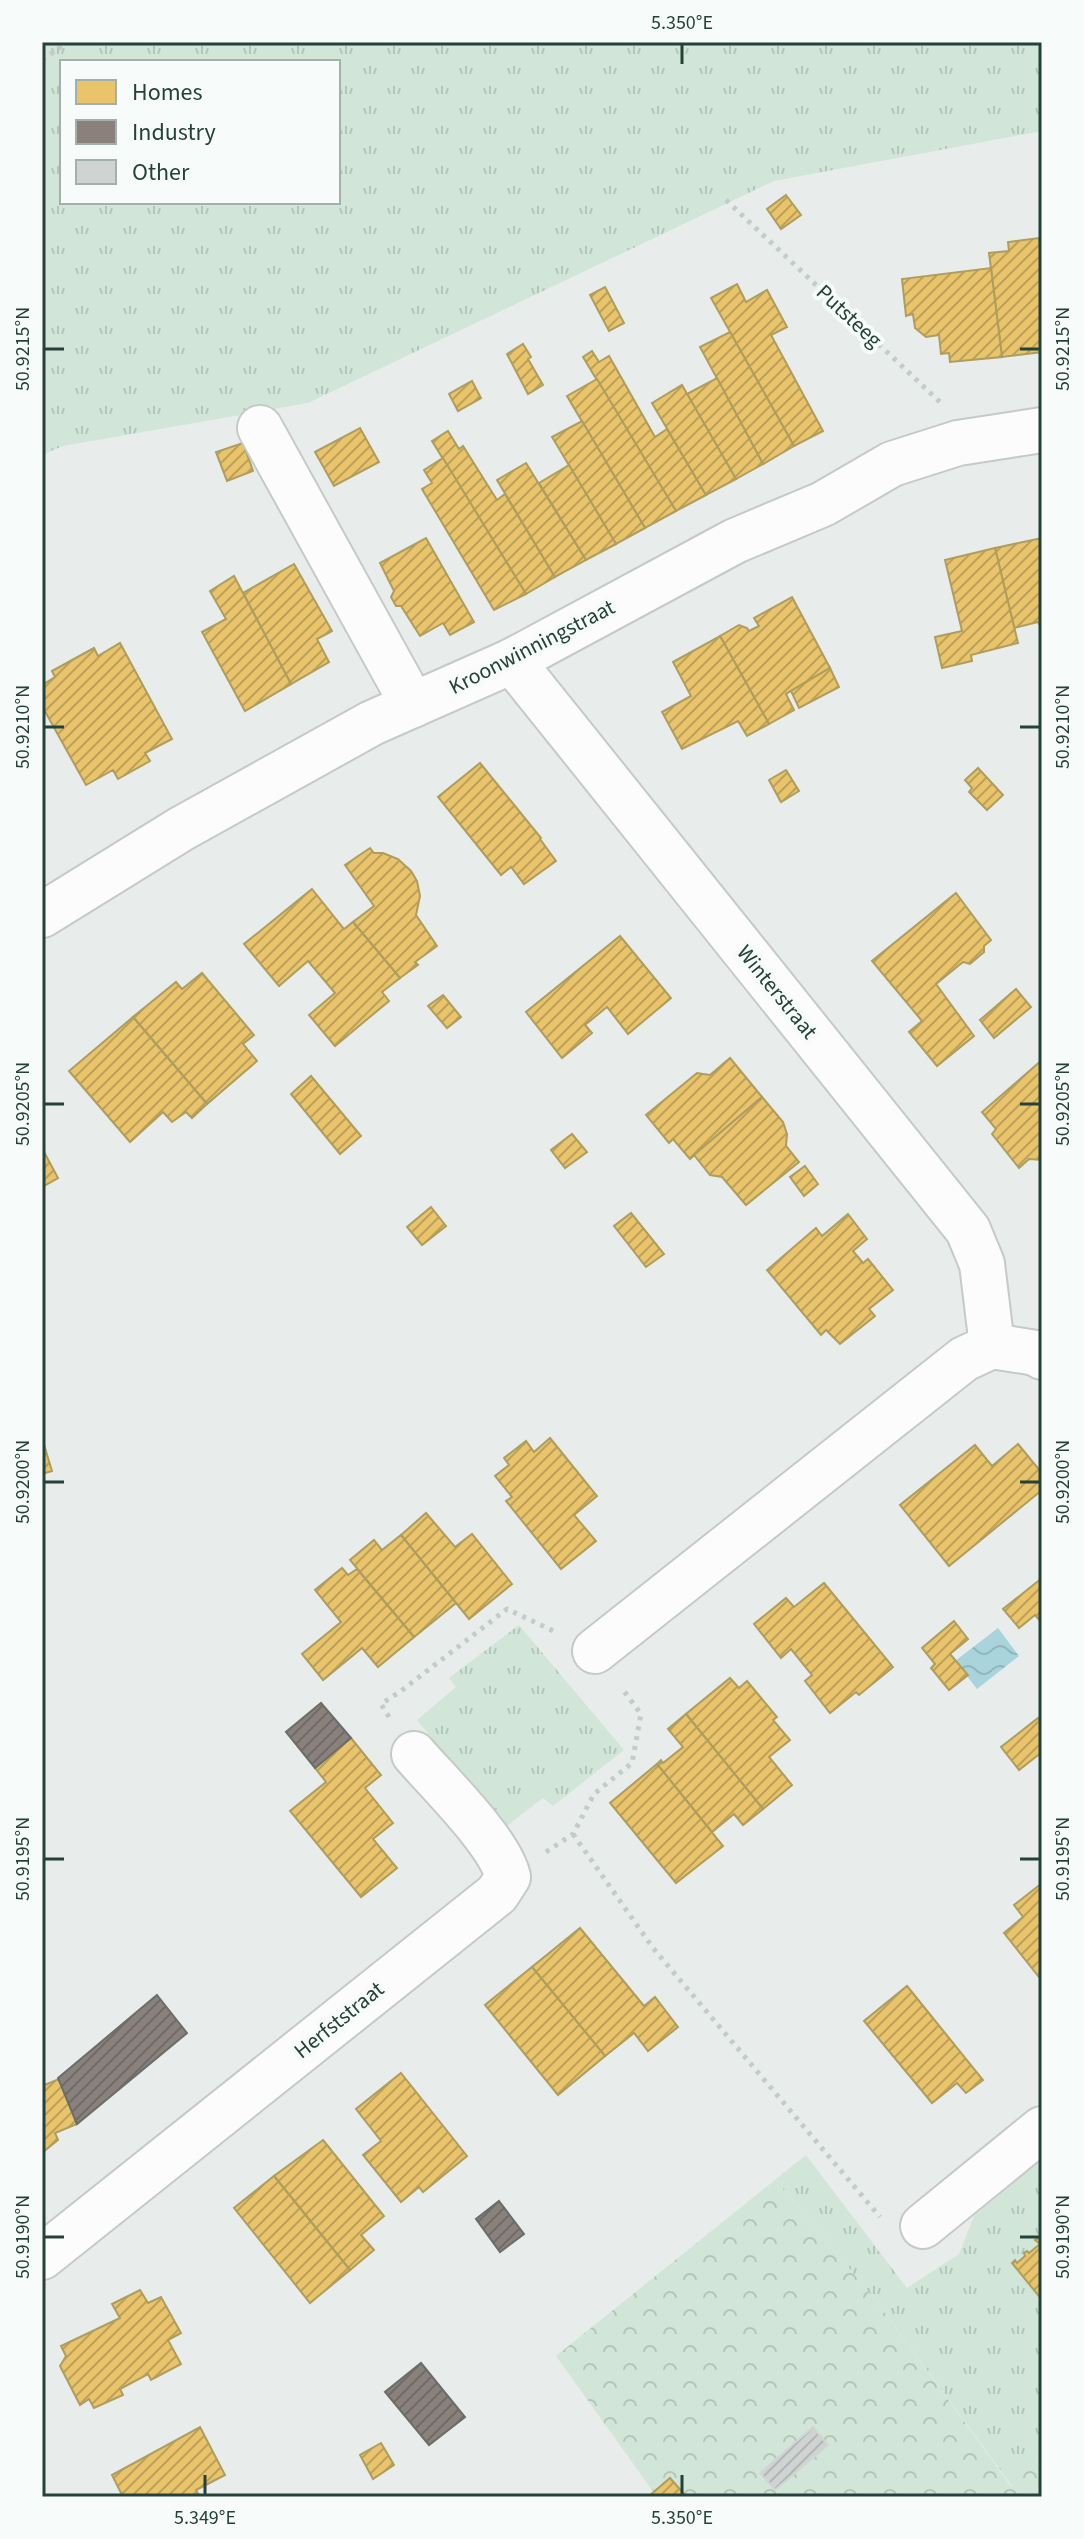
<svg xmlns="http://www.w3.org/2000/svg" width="1084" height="2539" font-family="'Source Sans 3',sans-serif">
<defs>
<pattern id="grass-tufts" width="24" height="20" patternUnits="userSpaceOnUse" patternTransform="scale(2)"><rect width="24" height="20" fill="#d1e6d8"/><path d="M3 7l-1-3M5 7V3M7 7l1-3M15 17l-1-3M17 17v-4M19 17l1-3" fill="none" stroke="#b3c6ba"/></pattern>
<pattern id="forest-crowns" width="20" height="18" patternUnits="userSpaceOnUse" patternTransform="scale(2)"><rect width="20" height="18" fill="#d1e6d8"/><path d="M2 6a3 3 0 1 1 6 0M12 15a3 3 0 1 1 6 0" fill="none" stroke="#b3c6ba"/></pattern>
<pattern id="water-waves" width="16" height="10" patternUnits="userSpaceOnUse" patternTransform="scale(2)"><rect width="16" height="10" fill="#a9d4db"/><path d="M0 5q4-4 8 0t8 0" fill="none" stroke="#91b7bd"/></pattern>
<pattern id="homes-hatch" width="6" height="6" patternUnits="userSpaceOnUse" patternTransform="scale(2)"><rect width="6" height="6" fill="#e9c46a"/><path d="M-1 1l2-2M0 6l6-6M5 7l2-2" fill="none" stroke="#bda158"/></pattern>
<pattern id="industry-hatch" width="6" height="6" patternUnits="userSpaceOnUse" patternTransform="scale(2)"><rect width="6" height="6" fill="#8a817c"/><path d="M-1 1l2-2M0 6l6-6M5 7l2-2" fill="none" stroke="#716b67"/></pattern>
<pattern id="building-hatch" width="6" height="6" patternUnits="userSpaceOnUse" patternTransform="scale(2)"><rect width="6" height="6" fill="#cfd4d2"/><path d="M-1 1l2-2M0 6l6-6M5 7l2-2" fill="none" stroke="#b2b7b5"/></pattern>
</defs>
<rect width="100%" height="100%" fill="#e8edeb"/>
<g fill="url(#grass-tufts)" fill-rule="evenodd">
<path d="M42,42H1042V131L774,181L308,403L63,446L42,455ZM62,62H338V202H62Z"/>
<polygon points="519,1625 624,1750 553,1806 543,1798 504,1828 417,1720 456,1687 449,1678"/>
<polygon points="806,2155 907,2288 959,2254 974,2216 1042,2159 1042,2457 1012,2486 880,2306 776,2179"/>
</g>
<polygon fill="url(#forest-crowns)" points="776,2179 880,2306 1011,2486 1042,2457 1042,2497 657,2497 556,2356"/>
<polygon fill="url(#water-waves)" points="998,1628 1019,1656 977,1689 955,1661"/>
<g fill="url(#homes-hatch)" stroke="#ae9d5c" stroke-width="2">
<polygon points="786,195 801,215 781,229 767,209"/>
<polygon points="1039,238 1042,266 1042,292 1040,292 1042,352 1002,357 989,253 1009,251 1008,242"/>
<polygon points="991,268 1002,357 950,362 949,353 941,354 939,335 926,337 915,328 913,314 906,316 902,279"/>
<polygon points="737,284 746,302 767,290 787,327 771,335 823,431 794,446 711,298"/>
<polygon points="605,287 624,323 609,331 590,295"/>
<polygon points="730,332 794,446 763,464 700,347"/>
<polygon points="523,344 531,357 528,359 543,385 528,394 507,354"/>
<polygon points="592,351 599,362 609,356 655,437 667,429 706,495 676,511 583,357"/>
<polygon points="717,378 763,464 736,479 687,394"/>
<polygon points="597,379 676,511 645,528 567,396"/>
<polygon points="472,381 481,398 458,411 449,394"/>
<polygon points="682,385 736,479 706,495 652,403"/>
<polygon points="582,421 645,528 616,544 552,437"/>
<polygon points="360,428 379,462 334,486 315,452"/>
<polygon points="448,431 459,449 463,446 497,500 505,494 555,577 526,594 432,441"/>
<polygon points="243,443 253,471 227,481 216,452"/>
<polygon points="443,458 526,594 494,610 422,489 432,483 424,470"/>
<polygon points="526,463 586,560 555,577 497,480"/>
<polygon points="569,465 616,544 586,560 539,483"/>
<polygon points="426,538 474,622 450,635 443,623 420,636 401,606 396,606 391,597 394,591 380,563"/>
<polygon points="1042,538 1042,629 1038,622 1014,628 995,548"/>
<polygon points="995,548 1018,643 971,655 972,661 942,668 935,637 962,631 945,560"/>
<polygon points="294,564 332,631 317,639 329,662 291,684 243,593"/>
<polygon points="234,576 291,684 245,711 202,632 226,619 210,591"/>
<polygon points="792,597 830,668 786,694 794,710 769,724 720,636 739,625 747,628 749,631 759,626 754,618"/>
<polygon points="720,636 769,724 747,736 738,721 682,749 662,712 691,696 673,662"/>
<polygon points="120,643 172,739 145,753 150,761 118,779 113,770 86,785 42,706 42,685 55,677 52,671 94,648 98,656"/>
<polygon points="830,668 839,687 799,708 791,691"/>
<polygon points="480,763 541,838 540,839 556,861 524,884 511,867 501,875 438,797"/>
<polygon points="978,768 1003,795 987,810 969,792 972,788 965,780"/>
<polygon points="786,770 799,791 781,802 769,780"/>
<polygon points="370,848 374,853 383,853 398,859 411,871 417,881 420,896 416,915 437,946 415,962 418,965 400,978 353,922 374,906 345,865"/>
<polygon points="312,889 344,929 353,922 400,978 382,992 389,1001 335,1046 309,1015 335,993 308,961 279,986 244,944"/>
<polygon points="956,893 991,940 984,946 984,952 970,964 963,962 936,984 974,1036 937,1066 909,1032 922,1021 872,961"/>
<polygon points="620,936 671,998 628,1034 607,1007 585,1025 592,1033 562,1058 526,1012"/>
<polygon points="202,973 254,1035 243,1044 257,1061 207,1104 133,1017 176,982 182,989"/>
<polygon points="1016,989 1031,1007 994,1038 980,1020"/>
<polygon points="443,995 461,1017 447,1028 428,1006"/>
<polygon points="133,1017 207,1104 192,1118 186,1112 172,1122 163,1112 130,1142 69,1071"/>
<polygon points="730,1058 762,1097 690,1159 673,1139 669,1143 646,1115 697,1073 710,1075"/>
<polygon points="1042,1060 1042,1160 1029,1159 1019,1168 992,1134 996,1129 982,1112"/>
<polygon points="311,1076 361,1136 340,1154 291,1094"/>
<polygon points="762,1097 783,1122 787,1134 786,1146 799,1162 746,1205 722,1177 710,1175 694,1155"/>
<polygon points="572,1134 587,1152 565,1168 551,1150"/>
<polygon points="42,1148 58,1178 42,1187"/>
<polygon points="805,1166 818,1184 804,1196 790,1177"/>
<polygon points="431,1207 446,1226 422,1245 407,1227"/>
<polygon points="631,1213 664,1254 646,1267 614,1226"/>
<polygon points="848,1214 867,1239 853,1251 863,1263 868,1259 893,1290 869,1309 875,1316 840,1344 826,1330 821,1335 767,1270 816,1228 822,1236"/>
<polygon points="42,1438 52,1471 42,1474"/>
<polygon points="550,1438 597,1496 574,1515 596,1541 561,1569 506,1501 512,1497 495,1476 509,1465 504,1458 526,1441 534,1452"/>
<polygon points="1018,1444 1042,1473 1042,1490 949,1566 900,1505 975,1445 992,1466"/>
<polygon points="426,1513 455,1547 472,1534 512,1584 469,1619 401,1535"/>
<polygon points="401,1535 456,1603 414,1637 350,1560 374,1540 382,1550"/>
<polygon points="342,1568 348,1575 357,1569 414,1637 378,1667 362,1648 323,1680 302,1654 341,1622 315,1590"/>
<polygon points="1042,1578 1042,1623 1035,1615 1019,1628 1003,1609"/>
<polygon points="824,1583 893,1667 859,1695 856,1692 830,1713 805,1681 812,1675 791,1649 781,1658 754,1624 786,1598 794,1607"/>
<polygon points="954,1621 968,1639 950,1654 968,1675 949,1690 931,1668 935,1664 922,1648"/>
<polygon points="730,1678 739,1688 747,1681 777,1717 773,1720 790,1740 769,1757 792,1785 763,1809 686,1714"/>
<polygon points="686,1714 763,1809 743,1825 734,1814 712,1832 657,1764 661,1760 663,1763 683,1747 668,1729"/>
<polygon points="1038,1718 1042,1723 1042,1752 1019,1770 1001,1747"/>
<polygon points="351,1738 381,1775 365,1788 393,1823 373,1839 397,1868 361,1897 290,1811 326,1782 315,1768"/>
<polygon points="657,1764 723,1846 676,1883 610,1803"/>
<polygon points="1042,1883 1042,1981 1004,1933 1023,1917 1014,1905"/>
<polygon points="580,1928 644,2006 655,1997 678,2027 648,2051 634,2033 605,2056 532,1967"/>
<polygon points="532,1967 605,2056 558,2095 485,2005"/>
<polygon points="907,1986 983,2080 966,2093 957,2083 932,2103 864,2021"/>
<polygon points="401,2073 467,2156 423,2192 419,2187 401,2202 363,2155 381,2141 356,2109"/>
<polygon points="59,2079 77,2124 55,2133 58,2140 42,2153 42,2086"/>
<polygon points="323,2140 384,2216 361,2235 374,2250 350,2270 274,2176"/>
<polygon points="274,2176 350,2270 310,2303 234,2208"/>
<polygon points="1039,2237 1042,2241 1042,2300 1012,2263 1015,2260 1017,2263 1025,2256 1024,2253 1027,2251 1029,2253 1040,2244 1035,2240"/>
<polygon points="140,2290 148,2303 161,2297 181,2333 168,2340 181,2364 151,2380 148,2374 120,2389 123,2395 94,2408 89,2399 80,2405 60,2366 66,2356 61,2346 120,2318 112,2304"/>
<polygon points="200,2427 225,2475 196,2490 200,2497 123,2497 112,2475"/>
<polygon points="381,2443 394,2465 373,2479 360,2455"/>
<polygon points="670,2478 686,2496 648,2497"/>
</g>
<g fill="url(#industry-hatch)" stroke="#6b6e68" stroke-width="2">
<polygon points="321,1703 351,1738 315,1768 286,1732"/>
<polygon points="157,1995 187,2033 77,2124 58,2078"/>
<polygon points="499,2201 524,2234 500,2252 476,2219"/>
<polygon points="421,2363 465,2417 429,2445 385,2392"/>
</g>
<polygon fill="url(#building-hatch)" stroke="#d1d6d4" stroke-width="2" points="813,2427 828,2445 775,2490 760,2473"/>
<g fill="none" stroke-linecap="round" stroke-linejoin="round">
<defs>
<g id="minor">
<polyline points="260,428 413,705"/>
<polyline points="512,661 968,1230 982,1264 992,1346"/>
<polyline points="42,915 181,829 372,723 512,661 735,541 823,504 892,464 958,443 1042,430"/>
<polyline points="595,1651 964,1359 992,1346 1036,1353 1042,1357"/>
<polyline points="923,2226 1042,2129"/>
<path d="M42,2257L497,1894L508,1877C500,1842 439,1783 414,1754"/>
</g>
</defs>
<use href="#minor" stroke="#c5cac8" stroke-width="48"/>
<g stroke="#c3ccca" stroke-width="5" stroke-dasharray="4 6" stroke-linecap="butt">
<polyline points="42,60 68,42"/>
<polyline points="726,200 941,403"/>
<polyline points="389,1717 381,1704 401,1691 507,1609 558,1633"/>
<polyline points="573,1834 653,1948 880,2217"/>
<polyline points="546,1852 573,1834 594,1794 632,1763 641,1714 621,1687"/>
</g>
<use href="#minor" stroke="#fcfcfc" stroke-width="44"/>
</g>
<path fill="none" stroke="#24423a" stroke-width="3" d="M682,44V64M44,349H64M1020,349H1040M44,727H64M1020,727H1040M44,1104H64M1020,1104H1040M44,1482H64M1020,1482H1040M44,1859H64M1020,1859H1040M44,2237H64M1020,2237H1040M205,2475V2495M682,2475V2495"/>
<g text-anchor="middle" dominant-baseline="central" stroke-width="8" stroke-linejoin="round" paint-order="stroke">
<g font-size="22" fill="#24423a" stroke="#f7fbf9">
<text transform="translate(849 316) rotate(43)">Putsteeg</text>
<text transform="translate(532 647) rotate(-27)">Kroonwinningstraat</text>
<text transform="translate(777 992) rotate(51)">Winterstraat</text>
<text transform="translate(339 2020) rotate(-39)">Herfststraat</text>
</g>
</g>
<rect width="1084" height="2539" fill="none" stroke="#f7fbf9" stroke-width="88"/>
<rect x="60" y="60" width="280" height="144" fill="#f7fbf9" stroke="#a3b1ad" stroke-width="2"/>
<rect x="76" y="80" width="40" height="24" fill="#e9c46a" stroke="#a3b1ad" stroke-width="2"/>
<text x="132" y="100" font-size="24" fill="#24423a">Homes</text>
<rect x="76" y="120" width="40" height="24" fill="#8a817c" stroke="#a3b1ad" stroke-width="2"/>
<text x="132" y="140" font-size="24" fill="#24423a">Industry</text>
<rect x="76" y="160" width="40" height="24" fill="#cfd4d2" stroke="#a3b1ad" stroke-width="2"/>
<text x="132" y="180" font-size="24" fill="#24423a">Other</text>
<rect x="44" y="44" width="996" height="2451" fill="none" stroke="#24423a" stroke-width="3"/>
<g font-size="20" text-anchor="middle" fill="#24423a">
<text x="682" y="29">5.350°E</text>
<text transform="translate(22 349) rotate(-90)" y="7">50.9215°N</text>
<text transform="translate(1062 349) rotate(-90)" y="7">50.9215°N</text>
<text transform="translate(22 727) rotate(-90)" y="7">50.9210°N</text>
<text transform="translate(1062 727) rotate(-90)" y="7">50.9210°N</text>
<text transform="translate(22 1104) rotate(-90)" y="7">50.9205°N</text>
<text transform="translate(1062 1104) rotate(-90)" y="7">50.9205°N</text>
<text transform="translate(22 1482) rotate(-90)" y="7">50.9200°N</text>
<text transform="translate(1062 1482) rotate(-90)" y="7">50.9200°N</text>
<text transform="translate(22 1859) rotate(-90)" y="7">50.9195°N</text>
<text transform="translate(1062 1859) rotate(-90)" y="7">50.9195°N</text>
<text transform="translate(22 2237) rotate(-90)" y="7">50.9190°N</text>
<text transform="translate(1062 2237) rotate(-90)" y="7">50.9190°N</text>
<text x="205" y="2524">5.349°E</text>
<text x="682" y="2524">5.350°E</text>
</g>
</svg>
